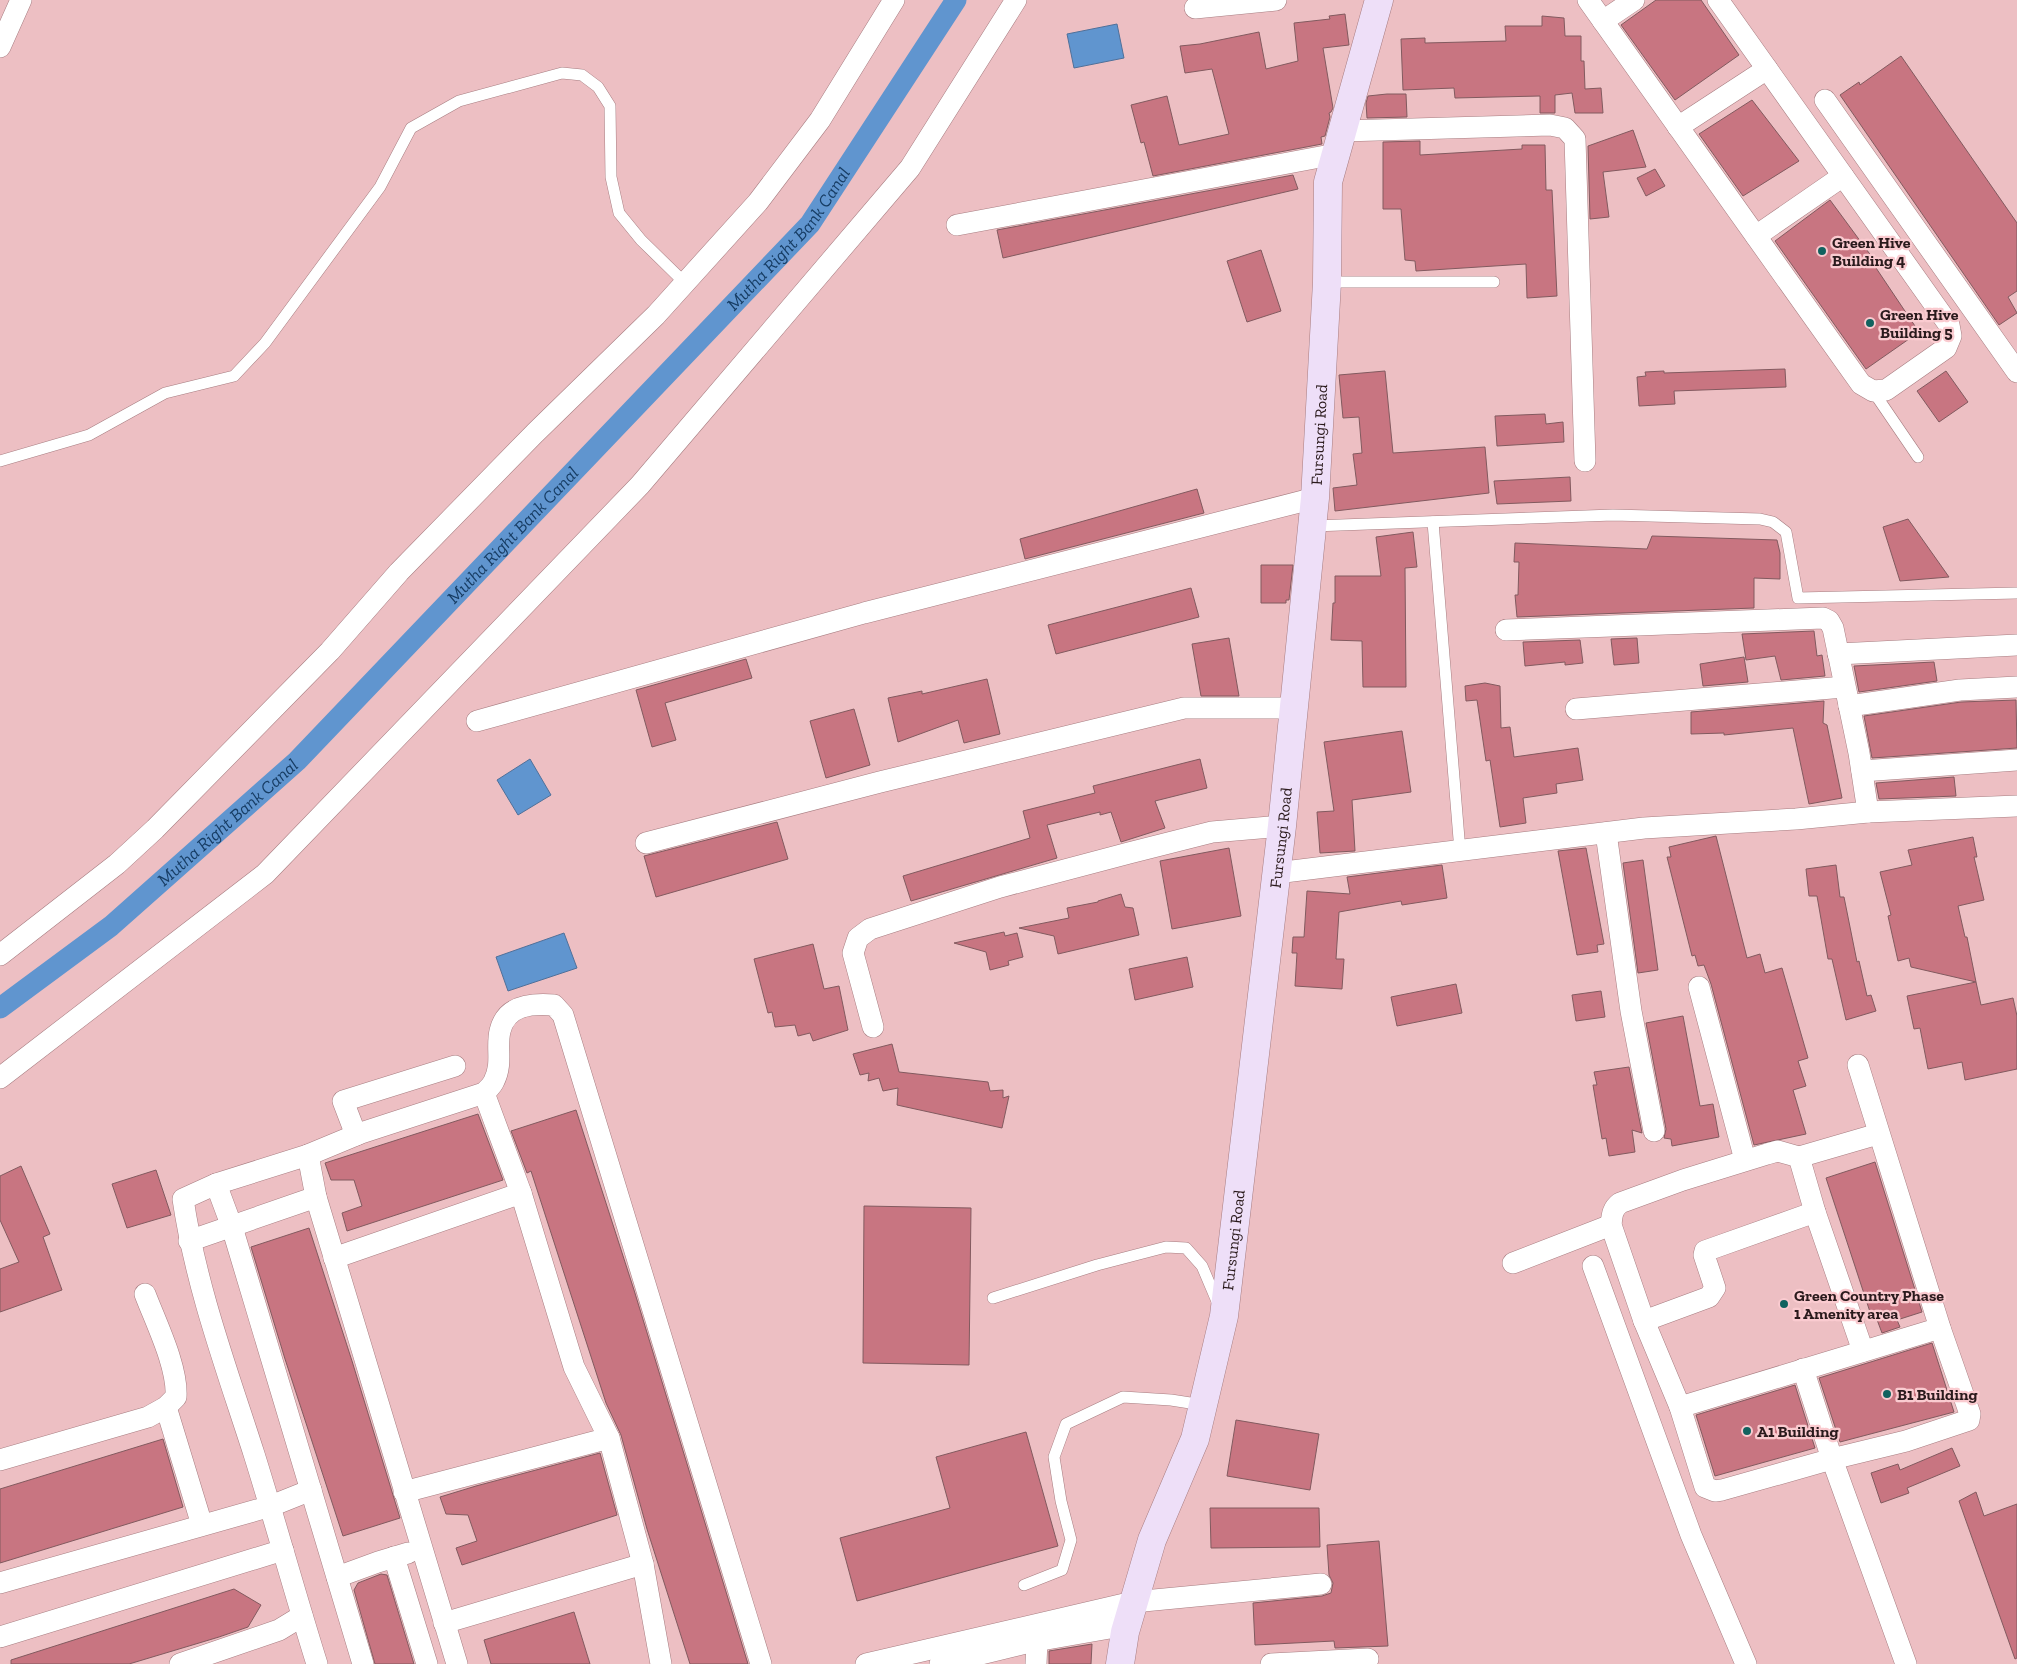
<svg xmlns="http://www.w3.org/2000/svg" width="2017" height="1664" font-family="'Zilla Slab',serif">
<rect width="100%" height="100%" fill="#edbfc3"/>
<g fill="#6095cf" stroke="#507099">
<polygon points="1117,24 1124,58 1074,68 1067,34"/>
<polygon points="530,759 551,795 518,815 497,780"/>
<polygon points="564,933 577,968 508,991 496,957"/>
</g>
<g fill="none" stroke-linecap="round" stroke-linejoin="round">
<path stroke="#6095cf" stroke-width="21" id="s1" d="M0,1008L111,926L297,761L810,224L956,0"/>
</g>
<g fill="#c87581" stroke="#825a5f">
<polygon points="1656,0 1701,0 1739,55 1675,100 1621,25"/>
<polygon points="1345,14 1349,45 1323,48 1333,108 1331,112 1329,113 1330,117 1325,136 1321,137 1322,144 1153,176 1144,142 1141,143 1131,105 1167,96 1179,145 1229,134 1212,69 1185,73 1180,46 1200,44 1259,32 1266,69 1298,61 1294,23 1330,19 1329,16"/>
<polygon points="1542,16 1564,18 1565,36 1581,36 1581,61 1584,61 1585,89 1601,88 1603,113 1575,113 1572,93 1555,95 1555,113 1540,113 1540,96 1455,98 1454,88 1403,90 1401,39 1425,38 1425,43 1506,41 1505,26 1542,26"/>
<polygon points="1901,56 2017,223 2017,291 2008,297 2017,313 1999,325 1840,95 1859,82 1860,85"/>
<polygon points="1387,94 1406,94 1407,117 1367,118 1366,103 1368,96"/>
<polygon points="1752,100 1799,161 1743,196 1699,134"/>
<polygon points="1633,130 1646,167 1603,172 1609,217 1590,219 1588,146"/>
<polygon points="1420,141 1420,155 1522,149 1522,145 1545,145 1546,190 1552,190 1557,296 1527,298 1526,264 1416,271 1415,261 1405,260 1401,209 1383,209 1383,142"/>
<polygon points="1655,169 1665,186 1646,196 1637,178"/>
<polygon points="1293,175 1298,189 1003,258 997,230"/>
<polygon points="1830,200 1872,257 1870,259 1919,332 1866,369 1775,241"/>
<polygon points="1261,250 1281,311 1247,322 1227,261"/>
<polygon points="1785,369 1786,387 1674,391 1675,404 1639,406 1637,377 1646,376 1645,372 1664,371 1664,373"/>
<polygon points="1385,371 1393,453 1485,447 1489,493 1335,511 1333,488 1357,485 1353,454 1362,453 1359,417 1343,418 1339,375"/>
<polygon points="1946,371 1968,402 1939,422 1917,391"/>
<polygon points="1545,414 1546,424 1563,422 1564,442 1497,446 1495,416"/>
<polygon points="1570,477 1571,501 1497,504 1494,481"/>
<polygon points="1197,489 1204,513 1025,559 1020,539"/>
<polygon points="1908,519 1949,577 1900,581 1883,527"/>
<polygon points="1413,532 1417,567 1405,568 1406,687 1363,687 1362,641 1331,640 1333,603 1335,603 1335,576 1381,576 1376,537"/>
<polygon points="1652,536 1777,540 1780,553 1780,579 1754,578 1754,608 1517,617 1515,595 1518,595 1519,562 1514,562 1515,543 1647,549"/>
<polygon points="1261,565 1293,565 1289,600 1286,600 1286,603 1261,603"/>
<polygon points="1191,588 1199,617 1056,654 1048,625"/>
<polygon points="1814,631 1817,656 1822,655 1825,676 1781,680 1775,656 1746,660 1742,634"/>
<polygon points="1229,638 1239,696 1201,696 1192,644"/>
<polygon points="1637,638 1639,663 1614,665 1611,639"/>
<polygon points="1580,640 1583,663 1565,665 1565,662 1525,666 1523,642"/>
<polygon points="1744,657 1748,682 1703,686 1700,664"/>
<polygon points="746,659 752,678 665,703 676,740 652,747 636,690"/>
<polygon points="1934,662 1937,681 1859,692 1854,666"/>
<polygon points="987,679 1000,734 964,743 958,720 898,742 888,698 922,691 922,694"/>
<polygon points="1485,683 1500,686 1501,728 1510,727 1514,757 1578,748 1583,780 1556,784 1557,793 1523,798 1526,823 1500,827 1490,760 1486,761 1477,700 1466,701 1465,686"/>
<polygon points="2016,700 2017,748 1872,758 1864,716 1961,702"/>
<polygon points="1824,701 1823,723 1827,725 1842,798 1809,804 1793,728 1724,735 1724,733 1691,734 1691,712"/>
<polygon points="854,709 870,765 826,778 810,721"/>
<polygon points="1402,731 1411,792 1352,800 1355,851 1320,853 1317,812 1334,811 1324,742"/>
<polygon points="1200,759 1207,788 1155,801 1165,828 1121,842 1111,812 1100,815 1100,812 1047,825 1057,858 911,901 903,876 1030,838 1023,811 1095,793 1093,786"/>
<polygon points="1954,777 1956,796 1879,799 1876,783"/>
<polygon points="777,822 788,859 656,897 644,856"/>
<polygon points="1716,836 1747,958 1760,954 1765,973 1782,968 1808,1058 1798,1061 1806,1086 1793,1090 1806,1134 1754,1145 1711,984 1704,965 1698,966 1695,955 1692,956 1667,857 1671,857 1669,847"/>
<polygon points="1973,837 1977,857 1974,857 1984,900 1958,906 1965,937 1967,937 1976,982 1911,967 1909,958 1898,961 1888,916 1891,915 1880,872 1912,865 1908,850"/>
<polygon points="1229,848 1241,916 1172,929 1160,861"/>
<polygon points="1586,848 1604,944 1597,945 1598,952 1577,955 1558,851"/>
<polygon points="1643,860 1658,970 1638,973 1623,863"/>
<polygon points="1442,865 1447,898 1402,905 1401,901 1339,912 1336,959 1344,959 1342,989 1295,986 1297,953 1292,953 1293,937 1304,937 1307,891 1350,894 1347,877"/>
<polygon points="1836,865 1840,897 1844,897 1857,962 1859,961 1867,996 1871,995 1876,1011 1846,1020 1832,959 1828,959 1817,896 1809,896 1806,869"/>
<polygon points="1121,894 1125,907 1133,908 1139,935 1058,954 1054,936 1019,928 1069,918 1067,908 1098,902 1098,901"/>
<polygon points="1004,932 1005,936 1017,933 1023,957 1008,961 1009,965 990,970 986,952 954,943"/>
<polygon points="813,944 824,989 839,986 848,1030 813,1041 810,1033 798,1036 795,1025 775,1027 772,1012 768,1013 754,959"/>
<polygon points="1187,957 1193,987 1135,1000 1129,969"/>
<polygon points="1976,982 1981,1005 2013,998 2017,1016 2017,1069 1965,1080 1962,1062 1928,1069 1920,1028 1914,1029 1907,996"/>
<polygon points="1456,984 1462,1013 1397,1026 1391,997"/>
<polygon points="1601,991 1605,1017 1576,1021 1572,995"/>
<polygon points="1683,1016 1700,1106 1713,1104 1719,1137 1672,1146 1671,1139 1664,1138 1666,1129 1646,1023"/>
<polygon points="892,1044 899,1072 988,1082 990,1091 1003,1090 1003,1098 1009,1096 1002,1128 897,1105 898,1088 883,1091 879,1078 868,1081 869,1073 860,1075 853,1054"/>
<polygon points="1629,1067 1642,1133 1632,1130 1635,1152 1609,1156 1606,1138 1602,1139 1593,1085 1597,1085 1594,1072"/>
<polygon points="576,1110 634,1290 748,1664 690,1664 647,1529 621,1435 606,1403 531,1171 527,1173 511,1131"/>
<polygon points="478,1114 503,1180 347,1231 342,1213 362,1206 354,1180 331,1180 325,1163"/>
<polygon points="1875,1162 1922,1312 1897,1320 1900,1327 1882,1333 1876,1317 1872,1318 1826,1178"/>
<polygon points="21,1166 50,1234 43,1237 62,1290 0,1312 0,1269 19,1262 0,1220 0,1176"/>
<polygon points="156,1170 171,1215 127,1228 112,1184"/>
<polygon points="864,1206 971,1208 969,1365 863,1363"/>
<polygon points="309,1228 352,1361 400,1518 343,1536 285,1359 251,1247"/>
<polygon points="1932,1343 1954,1412 1840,1442 1819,1378"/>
<polygon points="1795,1385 1815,1448 1715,1476 1696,1415"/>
<polygon points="1236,1420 1319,1434 1310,1490 1227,1476"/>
<polygon points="1026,1432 1058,1546 857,1601 840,1538 950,1508 936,1457"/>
<polygon points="163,1439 183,1507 0,1563 0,1489"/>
<polygon points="1952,1448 1960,1466 1907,1488 1909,1493 1881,1503 1871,1473 1898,1464 1900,1470"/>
<polygon points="600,1453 617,1515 462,1565 456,1548 477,1541 468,1515 446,1514 440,1497 476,1486"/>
<polygon points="1976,1492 1984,1516 2017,1504 2017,1658 2015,1659 1959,1501"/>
<polygon points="1210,1508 1319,1508 1320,1547 1211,1548"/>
<polygon points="1379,1541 1388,1646 1335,1648 1334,1641 1255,1645 1253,1603 1322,1596 1331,1593 1333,1583 1329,1575 1327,1545"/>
<polygon points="381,1574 387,1575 414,1664 375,1664 354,1590 358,1583"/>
<polygon points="234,1589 261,1605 248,1627 219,1637 129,1664 11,1664 11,1660"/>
<polygon points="574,1612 590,1664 491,1664 484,1640"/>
<polygon points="1092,1644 1091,1664 1049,1664 1049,1651"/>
</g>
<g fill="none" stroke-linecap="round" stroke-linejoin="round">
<defs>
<g id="lane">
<polyline points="1327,282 1494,282"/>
<polyline points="1873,391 1918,457"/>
<polyline points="0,461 89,435 165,393 234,376 265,343 380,187 411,128 459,101 562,73 582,75 598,87 610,106 611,177 619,213 641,240 685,283"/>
<polyline points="1433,522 1460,851"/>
<polyline points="1313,526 1613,515 1760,519 1773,522 1786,532 1798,598 2017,593"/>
<polyline points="993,1298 1097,1265 1166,1247 1186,1248 1202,1266 1219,1306"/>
<polyline points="1024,1585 1062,1570 1071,1540 1061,1501 1054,1457 1066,1424 1123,1397 1171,1400 1203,1405"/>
</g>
<g id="street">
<polyline points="1588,0 1861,384 1873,391 1886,390 1946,348 1951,336 1949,325 1718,0"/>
<polyline points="1195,8 1276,0"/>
<polyline points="1603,21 1634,0"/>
<polyline points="0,47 21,0"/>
<polyline points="1825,100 2017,372"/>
<polyline points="1678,127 1767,69"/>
<polyline points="1343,131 1550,125 1565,128 1575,139 1585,461"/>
<polyline points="957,225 1336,154"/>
<polyline points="1756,236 1843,176"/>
<polyline points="1506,630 1823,618 1829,621 1833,628 1859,753 1868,812"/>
<polyline points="1838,654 2017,645"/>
<polyline points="1849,706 1960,690 2017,687"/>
<polyline points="1576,709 1844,687"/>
<polyline points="477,721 864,613 1315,498"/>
<polyline points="1862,771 2017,760"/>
<polyline points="1606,833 1631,1011 1654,1131"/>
<polyline points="646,843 880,782 1184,708 1294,708"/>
<polyline points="1276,873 1644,828 1796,819 1868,812 2017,806"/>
<polyline points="0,955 117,864 155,829 330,651 399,572 535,433 656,315 758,202 820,120 894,0"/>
<polyline points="1699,987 1745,1160"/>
<polyline points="873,1027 853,953 858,938 870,929 1000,887 1129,853 1212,832 1282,826"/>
<polyline points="0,1078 265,874 640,485 910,168 1016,0"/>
<polyline points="484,1093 521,1193 574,1367 609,1438 643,1564 661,1664"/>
<polyline points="356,1135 343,1101 455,1066"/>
<path d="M308,1155L216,1184L183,1199C196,1287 227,1370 254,1454C276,1524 295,1594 317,1664"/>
<polyline points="1799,1157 1878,1134"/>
<polyline points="216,1184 232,1227 363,1664"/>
<polyline points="189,1241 316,1197"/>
<polyline points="334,1258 521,1193"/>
<polyline points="1513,1263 1611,1225"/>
<polyline points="1593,1266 1691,1535 1746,1664"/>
<polyline points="1644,1321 1709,1297 1715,1288 1704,1255 1705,1251 1815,1212"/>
<path d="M1863,1351L1815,1212L1799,1157L1778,1151L1767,1154L1683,1180L1620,1203C1612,1209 1612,1216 1611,1225L1644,1321L1680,1407L1705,1487L1715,1491L1722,1490L1832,1459L1906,1664"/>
<polyline points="1803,1369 1832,1459 1906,1441 1969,1420 1970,1414 1940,1328 1858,1065"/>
<polyline points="166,1407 202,1525"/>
<polyline points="1680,1407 1940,1328"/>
<path d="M0,1460L148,1417L166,1407L176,1397C178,1367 156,1323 145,1294"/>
<polyline points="404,1492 609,1438"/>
<polyline points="394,1557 427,1664"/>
<polyline points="337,1577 378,1562 408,1553"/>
<polyline points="0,1583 271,1506 311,1490"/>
<polyline points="444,1623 643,1564"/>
<polyline points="0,1637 283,1550"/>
<polyline points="180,1664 279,1630 302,1616"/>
<path d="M457,1664L316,1197L308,1155L361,1133L484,1093C488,1089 492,1086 494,1081C503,1063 496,1048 500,1031C506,1005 531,1003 554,1005L563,1015L761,1664"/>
<polyline points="866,1664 1133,1602 1321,1584"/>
<polyline points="940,1664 1030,1642 1127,1625"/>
<polyline points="1036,1664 1037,1640"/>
<polyline points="1271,1664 1368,1659"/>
</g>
<g id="secondary">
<path id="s2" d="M1120,1664L1125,1632L1152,1540L1195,1439L1224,1316L1282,826L1315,498L1327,282L1328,182L1379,0"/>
</g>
</defs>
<use href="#lane" stroke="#a77d81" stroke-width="12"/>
<use href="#street" stroke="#a77d81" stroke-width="22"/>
<use href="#secondary" stroke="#a77d81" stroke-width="29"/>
<use href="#lane" stroke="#fff" stroke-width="11"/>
<use href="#street" stroke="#fff" stroke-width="21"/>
<use href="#secondary" stroke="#eedff8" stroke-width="28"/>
</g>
<g fill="#12625f" stroke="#facbd0" stroke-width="2">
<circle cx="1822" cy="251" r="5"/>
<circle cx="1870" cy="323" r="5"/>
<circle cx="1784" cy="1304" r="5"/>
<circle cx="1887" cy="1394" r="5"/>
<circle cx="1747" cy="1431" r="5"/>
</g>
<g text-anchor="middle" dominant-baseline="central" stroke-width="4.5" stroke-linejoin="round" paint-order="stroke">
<g font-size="16" font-weight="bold" fill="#2a1a1c" stroke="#facbd0" text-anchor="start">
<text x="1832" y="242">Green Hive<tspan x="1832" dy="18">Building 4</tspan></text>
<text x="1880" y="314">Green Hive<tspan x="1880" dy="18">Building 5</tspan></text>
<text x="1794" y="1295">Green Country Phase<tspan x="1794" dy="18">1 Amenity area</tspan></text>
<text x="1897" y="1394">B1 Building</text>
<text x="1757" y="1431">A1 Building</text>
</g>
<g font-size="16" fill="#2a1a1c" stroke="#facbd0">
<text stroke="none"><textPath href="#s2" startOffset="1251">Fursungi Road</textPath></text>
<text stroke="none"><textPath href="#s2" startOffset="846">Fursungi Road</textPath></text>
<text stroke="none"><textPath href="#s2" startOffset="441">Fursungi Road</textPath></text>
</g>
<g font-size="18" font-style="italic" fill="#173d64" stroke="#facbd0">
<text stroke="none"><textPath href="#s1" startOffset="1104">Mutha Right Bank Canal</textPath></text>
<text stroke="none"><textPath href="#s1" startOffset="699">Mutha Right Bank Canal</textPath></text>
<text stroke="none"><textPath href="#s1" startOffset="294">Mutha Right Bank Canal</textPath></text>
</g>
</g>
</svg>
